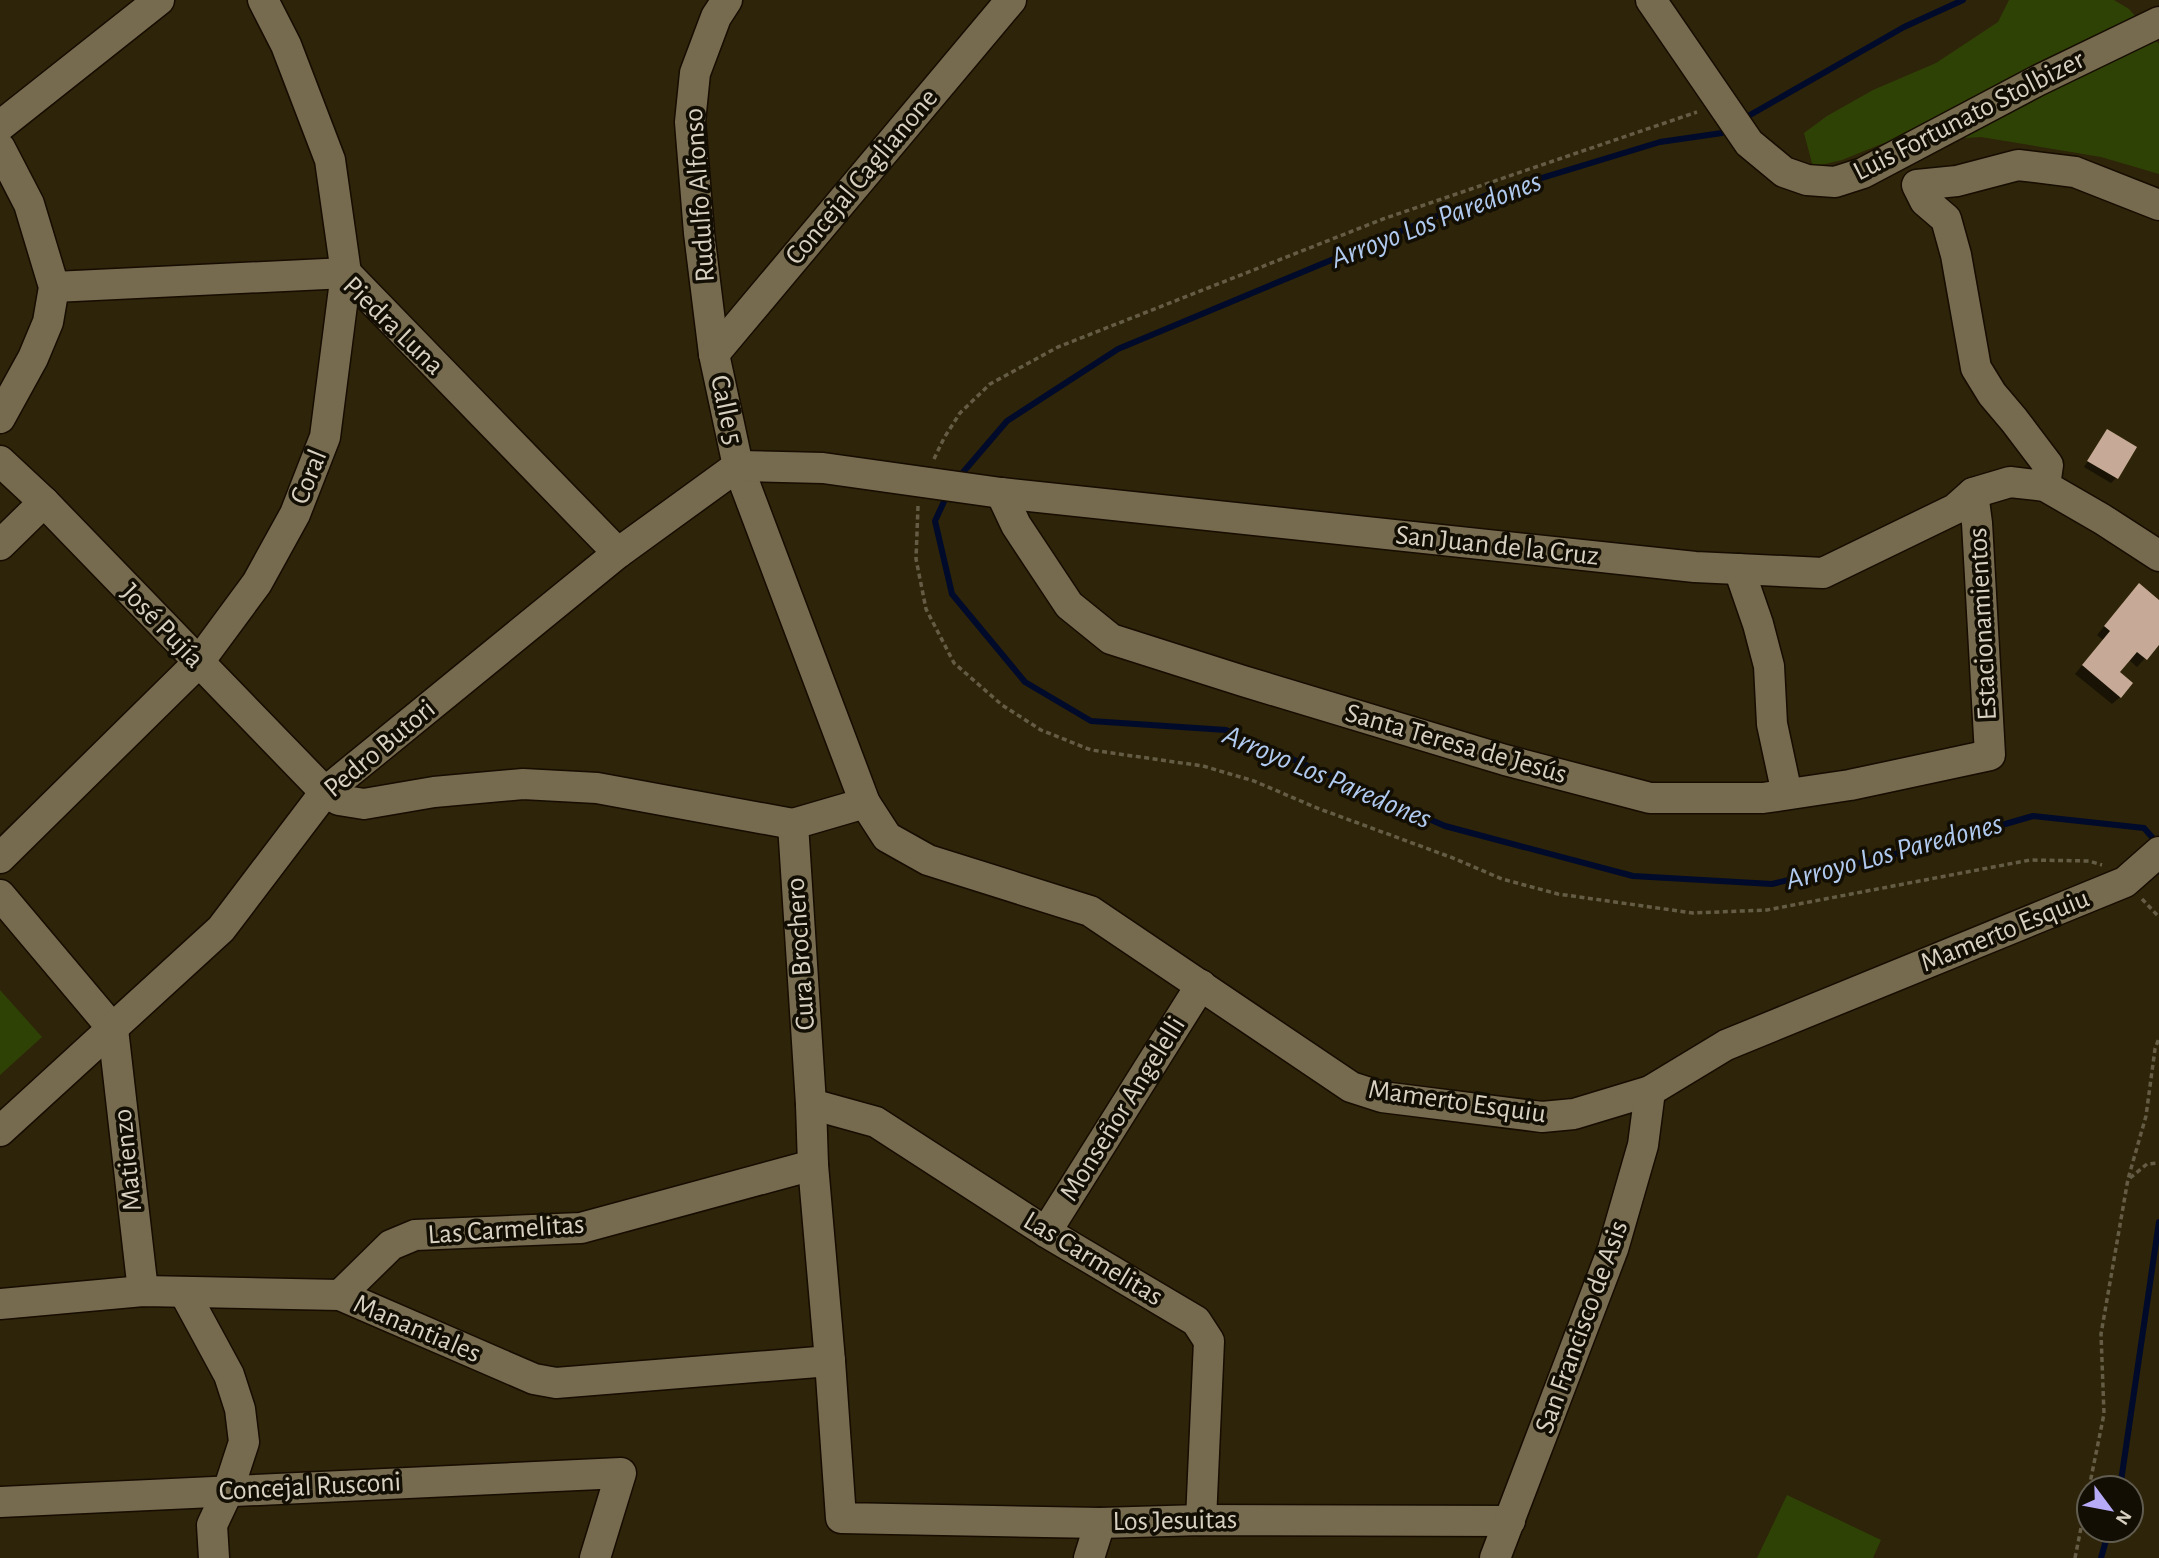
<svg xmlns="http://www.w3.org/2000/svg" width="2159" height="1558" font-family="'Alegreya Sans',sans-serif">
<rect width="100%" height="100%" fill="#2e2409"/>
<g fill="#2f4206">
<polygon points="2009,0 2114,0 2129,9 2159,44 2159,174 2101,157 1981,137 1884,143 1842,160 1813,167 1804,133 1827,116 1873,90 1936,63 1998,22"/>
<polygon points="0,990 42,1037 0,1075"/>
<polygon points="1787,1495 1881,1540 1873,1558 1757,1558"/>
</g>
<g fill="#0007">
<polygon points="2107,431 2116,478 2111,483 2084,467"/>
<polygon points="2131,594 2159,602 2159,643 2137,667 2128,659 2118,672 2120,697 2112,704 2075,674 2103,640 2097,635"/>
</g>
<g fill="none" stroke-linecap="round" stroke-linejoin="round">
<g stroke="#000a2a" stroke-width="6">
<polyline points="1743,119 1904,27 1963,0"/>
<polyline points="959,477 1007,421 1118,349 1492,193 1660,142 1722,133"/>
<polyline points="947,495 935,521 952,594 1025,682 1091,721 1226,730 1445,826 1633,876 1772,884 1936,844 2033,816 2144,828 2158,844"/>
<polyline points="2120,1488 2159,1222"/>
<polyline points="2101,1558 2109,1530"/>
</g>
</g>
<g fill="#c6aa97">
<polygon points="2107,429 2137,447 2118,479 2087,461"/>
<polygon points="2139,583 2159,600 2159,645 2147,660 2137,652 2120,672 2133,683 2121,698 2082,665 2110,631 2104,626"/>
</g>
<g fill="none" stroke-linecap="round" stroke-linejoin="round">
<defs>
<g id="minor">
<polyline points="727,0 716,17 695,73 690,122 699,233 714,354 738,466 865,803 793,824 811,1104 813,1165 830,1361 841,1518 1100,1523 1201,1520 1510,1521"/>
<polyline points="1651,0 1749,143 1784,172 1807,180 1835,182 1863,173 2037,81 2159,22"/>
<polyline points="0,126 159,0"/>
<polyline points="0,148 29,204 54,287 48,322 33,358 0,418"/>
<polyline points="54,287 346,273 618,553"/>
<polyline points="714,354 1011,0"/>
<polyline points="0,461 44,502 325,792 339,800 364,804 434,792 523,784 597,788 793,824"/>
<polyline points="738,466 823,468 1001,493 1695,567 1823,573 1955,509 1973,493 2010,482 2045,486 2102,519 2159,556"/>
<polyline points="2045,486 2048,465 2014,420 1992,394 1976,368 1956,255 1946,219 1925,201 1917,185 1957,181 2018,165 2075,172 2159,205"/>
<polyline points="1001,493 1016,525 1069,605 1111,639 1243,681 1505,760 1650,798 1763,798 1850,785 1990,755 1977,523 1973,493"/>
<polyline points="0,545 44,502"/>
<polyline points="1739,569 1758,624 1769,666 1772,724 1787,794"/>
<polyline points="865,803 887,837 928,860 1090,911 1351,1087 1382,1097 1542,1117 1574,1114 1650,1091 1726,1045 2125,882 2159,852"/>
<polyline points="0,858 198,663 257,583 295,514 325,437 346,273 330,160 286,45 263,0"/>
<polyline points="0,895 113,1029"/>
<polyline points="113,1029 143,1291"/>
<polyline points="811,1104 876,1122 1046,1232 1196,1321 1209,1341 1201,1520"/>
<polyline points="0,1131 221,929 325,792 618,553 738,466"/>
<polyline points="1046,1232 1201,985"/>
<polyline points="184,1292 229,1375 240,1409 244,1442 228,1491 212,1525 214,1558"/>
<polyline points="340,1295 391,1245 415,1235 581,1228 813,1165"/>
<polyline points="0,1304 143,1291 340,1295 534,1379 556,1383 830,1361"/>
<polyline points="0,1502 621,1473 595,1558"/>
<polyline points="1089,1558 1100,1523"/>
<polyline points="1495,1558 1613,1249 1643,1145 1650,1091"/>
</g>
</defs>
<use href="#minor" stroke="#160c00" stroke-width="33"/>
<g stroke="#655c45" stroke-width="3.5" stroke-dasharray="5 3.5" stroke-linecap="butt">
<polyline points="934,459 944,438 960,413 990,384 1058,347 1383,219 1697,112"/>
<polyline points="918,506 916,559 926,609 954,663 1002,705 1041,730 1091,750 1203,766 1254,781 1317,808 1453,858 1502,879 1558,894 1693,913 1767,910 2030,860 2089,861 2102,865"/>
<polyline points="2142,899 2159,917"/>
<polyline points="2130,1178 2147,1164 2159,1163"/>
<polyline points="2089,1488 2104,1414 2101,1334 2128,1179 2146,1116 2155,1049 2159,1038"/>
<polyline points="2075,1558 2089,1488"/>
</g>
<use href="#minor" stroke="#766b4f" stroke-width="30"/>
</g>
<g text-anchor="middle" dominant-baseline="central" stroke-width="7" stroke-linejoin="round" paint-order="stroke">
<g font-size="28" fill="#d8d1c2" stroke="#120e04">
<text transform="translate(1969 116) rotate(-27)">Luis Fortunato Stolbizer</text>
<text transform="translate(862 177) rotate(-50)">Concejal Caglianone</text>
<text transform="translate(700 195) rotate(-94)">Rudulfo Alfonso</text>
<text transform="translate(393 326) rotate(44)">Piedra Luna</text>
<text transform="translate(726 410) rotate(78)">Calle 5</text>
<text transform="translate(309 477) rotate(-68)">Coral</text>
<text transform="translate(1497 546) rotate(6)">San Juan de la Cruz</text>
<text transform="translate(1983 624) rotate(-93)">Estacionamientos</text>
<text transform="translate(162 626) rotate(46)">José Pujía</text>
<text transform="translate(1456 744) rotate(16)">Santa Teresa de Jesús</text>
<text transform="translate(380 749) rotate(-40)">Pedro Butori</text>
<text transform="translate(2005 931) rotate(-22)">Mamerto Esquiu</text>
<text transform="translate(801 954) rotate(-94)">Cura Brochero</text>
<text transform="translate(1457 1102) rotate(8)">Mamerto Esquiu</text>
<text transform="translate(1123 1109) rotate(-58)">Monseñor Angelelli</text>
<text transform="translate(128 1160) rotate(-96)">Matienzo</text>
<text transform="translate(506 1230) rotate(-4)">Las Carmelitas</text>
<text transform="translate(1093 1259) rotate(31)">Las Carmelitas</text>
<text transform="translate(1582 1327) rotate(-70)">San Francisco de Asis</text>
<text transform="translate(417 1329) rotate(23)">Manantiales</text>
<text transform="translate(310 1487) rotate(-3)">Concejal Rusconi</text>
<text transform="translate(1175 1521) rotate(-1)">Los Jesuitas</text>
</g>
<g font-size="30" font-style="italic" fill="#b0c9ee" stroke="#120e04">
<text transform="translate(1436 220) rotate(-21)">Arroyo Los Paredones</text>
<text transform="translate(1327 777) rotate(23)">Arroyo Los Paredones</text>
<text transform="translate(1894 852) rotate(-15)">Arroyo Los Paredones</text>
</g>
</g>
<g transform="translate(2110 1509) rotate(122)"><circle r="33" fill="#120e04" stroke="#615c50" stroke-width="2"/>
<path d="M0-5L12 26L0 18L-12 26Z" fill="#b7abf8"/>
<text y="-10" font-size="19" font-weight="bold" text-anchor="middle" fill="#d8d1c2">N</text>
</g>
</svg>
